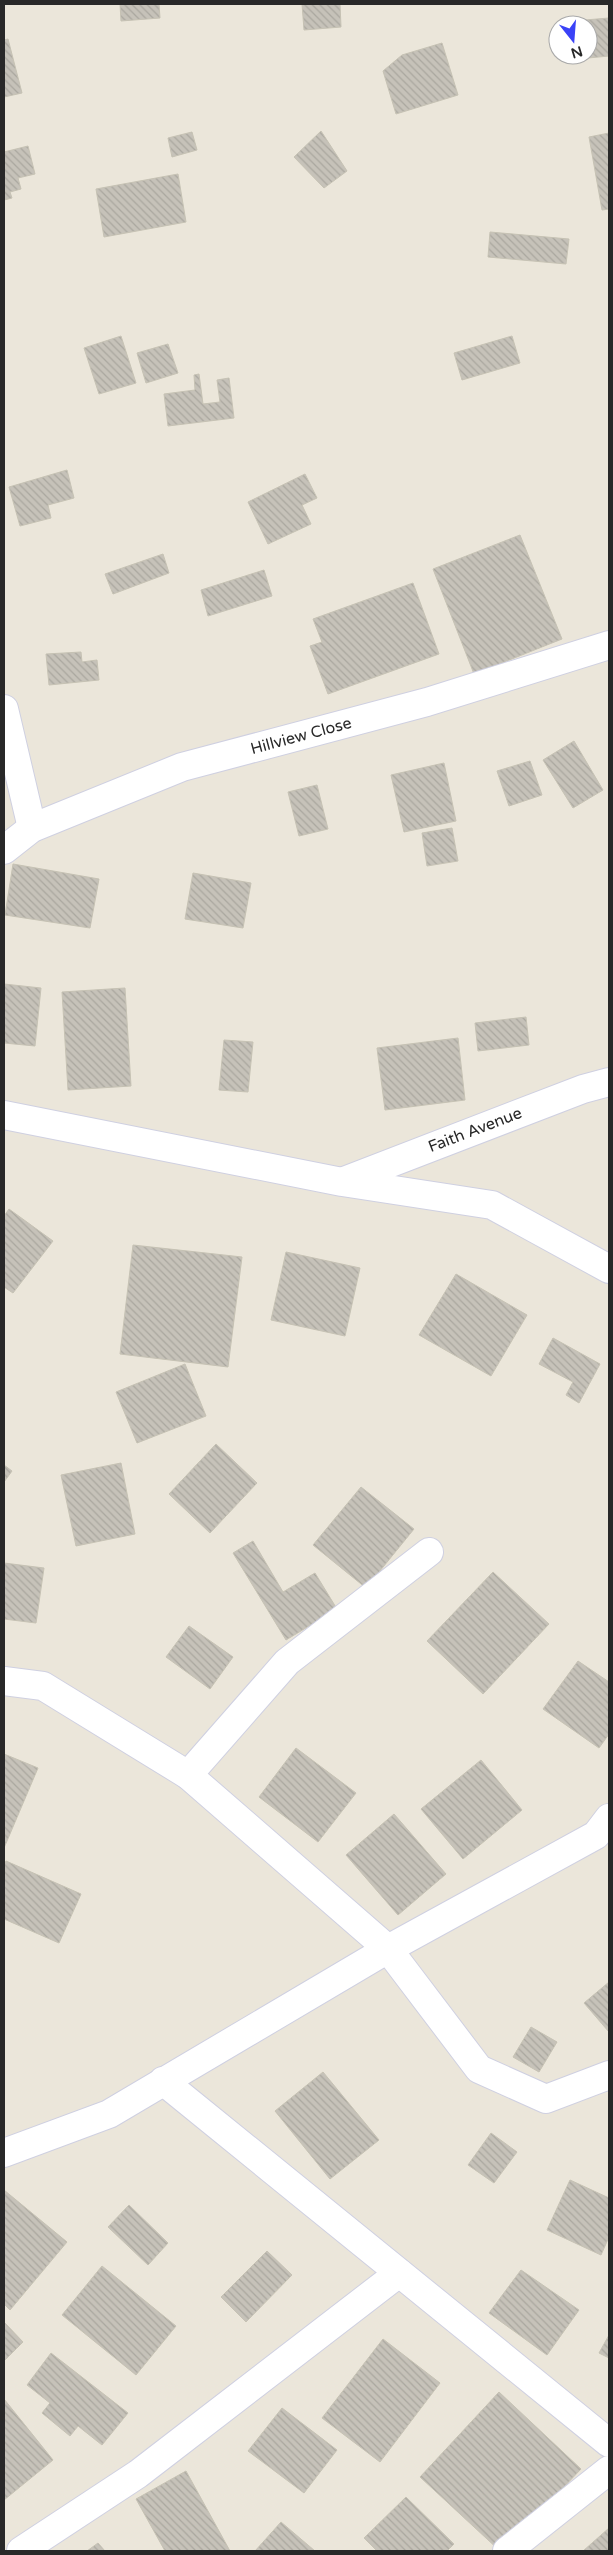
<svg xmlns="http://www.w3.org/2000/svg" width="613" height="2555" font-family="'Varela Round',sans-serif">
<defs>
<pattern id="building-back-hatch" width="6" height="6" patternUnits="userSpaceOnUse" patternTransform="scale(1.25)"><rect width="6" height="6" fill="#c6c2b9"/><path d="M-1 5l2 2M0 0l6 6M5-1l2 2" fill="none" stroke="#aaa79f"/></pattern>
</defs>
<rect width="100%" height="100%" fill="#ebe6da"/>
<g fill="url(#building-back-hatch)" stroke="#c6c2b4">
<polygon points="120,4 159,4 160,18 121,21"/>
<polygon points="302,4 340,4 341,27 304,30"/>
<polygon points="609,18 609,56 588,58 588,25 585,25 585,20"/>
<polygon points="8,39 22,93 4,97 4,40"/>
<polygon points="442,43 458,95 396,114 383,71 402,55"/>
<polygon points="321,131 347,171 324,188 294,157"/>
<polygon points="192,132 197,150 172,157 168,138"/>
<polygon points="609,133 609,209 602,210 589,137"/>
<polygon points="28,146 35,174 18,178 21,189 10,192 12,198 4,200 4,152"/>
<polygon points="178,174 186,222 104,237 96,189"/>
<polygon points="490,232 569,239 566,264 488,257"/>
<polygon points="121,336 136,383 99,394 84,348"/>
<polygon points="512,336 520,363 462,380 454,353"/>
<polygon points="168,344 178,373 146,383 137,353"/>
<polygon points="199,374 203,404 220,402 217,380 229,378 234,418 168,426 164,394 195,390 194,375"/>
<polygon points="67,470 74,498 48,505 51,518 20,526 9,487"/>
<polygon points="305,474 317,498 302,505 311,524 268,544 248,502"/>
<polygon points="520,535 562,639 474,674 433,569"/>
<polygon points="163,554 169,573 113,594 105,574"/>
<polygon points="264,570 272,596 208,616 201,590"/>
<polygon points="413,583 439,654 328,694 310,646 322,642 313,619"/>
<polygon points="81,652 82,662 97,660 99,680 49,685 46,654"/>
<polygon points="574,741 603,790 573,808 543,760"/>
<polygon points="530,761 542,795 509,806 497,771"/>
<polygon points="444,763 456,821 404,832 391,775"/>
<polygon points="317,785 328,829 299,836 288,792"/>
<polygon points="452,828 458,861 427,866 422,833"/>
<polygon points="13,864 99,879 90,928 5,915"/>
<polygon points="193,873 251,883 243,928 185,919"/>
<polygon points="4,984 41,988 35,1046 4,1043"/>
<polygon points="125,988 131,1086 68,1090 62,992"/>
<polygon points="526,1017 529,1045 478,1051 475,1023"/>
<polygon points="458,1038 465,1100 385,1110 377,1048"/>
<polygon points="224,1040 253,1042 248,1092 219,1090"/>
<polygon points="9,1209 53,1241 13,1293 4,1287 4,1216"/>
<polygon points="133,1245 242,1257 228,1367 120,1354"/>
<polygon points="286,1252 360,1268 345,1336 271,1320"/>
<polygon points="456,1274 527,1315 491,1376 419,1335"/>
<polygon points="553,1338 600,1364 579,1403 566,1395 573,1382 539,1364"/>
<polygon points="185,1364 206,1416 137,1443 116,1392"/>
<polygon points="216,1444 257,1483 210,1533 169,1494"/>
<polygon points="121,1463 135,1534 76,1546 61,1475"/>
<polygon points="4,1465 12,1471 4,1482"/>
<polygon points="361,1487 414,1529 366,1588 313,1545"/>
<polygon points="253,1541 283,1592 315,1573 337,1609 286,1640 233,1553"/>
<polygon points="4,1563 44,1568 36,1623 4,1619"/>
<polygon points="493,1572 549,1624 483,1694 427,1641"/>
<polygon points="189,1626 233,1657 210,1689 166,1657"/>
<polygon points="578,1661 609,1682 609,1734 599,1748 543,1709"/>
<polygon points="296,1748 356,1793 318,1842 259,1797"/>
<polygon points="4,1754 38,1768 4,1848"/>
<polygon points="481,1760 522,1810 463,1859 421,1809"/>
<polygon points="394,1814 446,1874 398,1915 346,1855"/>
<polygon points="6,1861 81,1894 59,1943 4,1919 4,1866"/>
<polygon points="609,1982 609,2032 584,2003"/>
<polygon points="531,2027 557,2042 539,2072 513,2057"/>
<polygon points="323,2072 379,2140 330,2179 275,2111"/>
<polygon points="491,2133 517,2152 494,2183 468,2165"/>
<polygon points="570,2180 609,2198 609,2237 601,2255 547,2230"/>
<polygon points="4,2190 67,2242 10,2310 4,2304"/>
<polygon points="129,2205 168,2243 148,2265 108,2227"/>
<polygon points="267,2251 292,2275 246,2322 221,2297"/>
<polygon points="102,2266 176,2326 136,2375 62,2315"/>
<polygon points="521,2270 579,2310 547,2355 489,2313"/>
<polygon points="4,2322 23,2342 4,2361"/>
<polygon points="609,2335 609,2358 599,2353"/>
<polygon points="383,2339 440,2383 380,2462 322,2418"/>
<polygon points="51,2353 128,2413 102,2445 78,2426 70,2436 42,2413 50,2403 27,2385"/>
<polygon points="499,2392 581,2469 503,2551 500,2551 420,2477"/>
<polygon points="4,2399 53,2460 4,2500"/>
<polygon points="282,2408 337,2450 304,2493 248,2451"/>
<polygon points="186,2471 230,2551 165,2551 136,2499"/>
<polygon points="406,2497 454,2544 447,2551 377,2551 364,2538"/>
<polygon points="281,2522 315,2551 255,2551"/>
<polygon points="609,2528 609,2551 583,2551"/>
<polygon points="98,2543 105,2551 87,2551"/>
</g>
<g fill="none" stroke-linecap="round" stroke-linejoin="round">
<defs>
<g id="minor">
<polyline points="4,709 32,828"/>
<polyline points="4,850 32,828 182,767 427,702 609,645"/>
<polyline points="4,1115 342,1182 492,1205 609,1269"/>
<polyline points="344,1181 583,1089 609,1082"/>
<polyline points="4,1681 43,1686 188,1775 388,1949 479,2069 546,2099 609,2075"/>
<polyline points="188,1775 287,1662 429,1552"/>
<polyline points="163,2081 609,2443"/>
<polyline points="4,2153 109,2114 388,1949 596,1835 609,1818"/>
<polyline points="21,2551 138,2474 399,2273"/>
<polyline points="507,2551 609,2470"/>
</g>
</defs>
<use href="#minor" stroke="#cfd0e1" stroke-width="30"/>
<use href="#minor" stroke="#fff" stroke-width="28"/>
</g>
<g text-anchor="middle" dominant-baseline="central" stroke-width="4" stroke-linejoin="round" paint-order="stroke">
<g font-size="16" fill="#282828" stroke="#fff">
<text transform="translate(301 736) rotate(-15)">Hillview Close</text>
<text transform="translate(475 1130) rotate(-21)">Faith Avenue</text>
</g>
</g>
<rect width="613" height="2555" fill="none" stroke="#282828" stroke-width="10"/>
<g transform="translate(573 40) rotate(163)"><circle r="24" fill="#ffffff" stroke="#a9a9a9"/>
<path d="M0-4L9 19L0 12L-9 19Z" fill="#3a42f7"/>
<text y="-8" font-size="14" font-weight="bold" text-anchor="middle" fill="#282828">N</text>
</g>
</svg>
